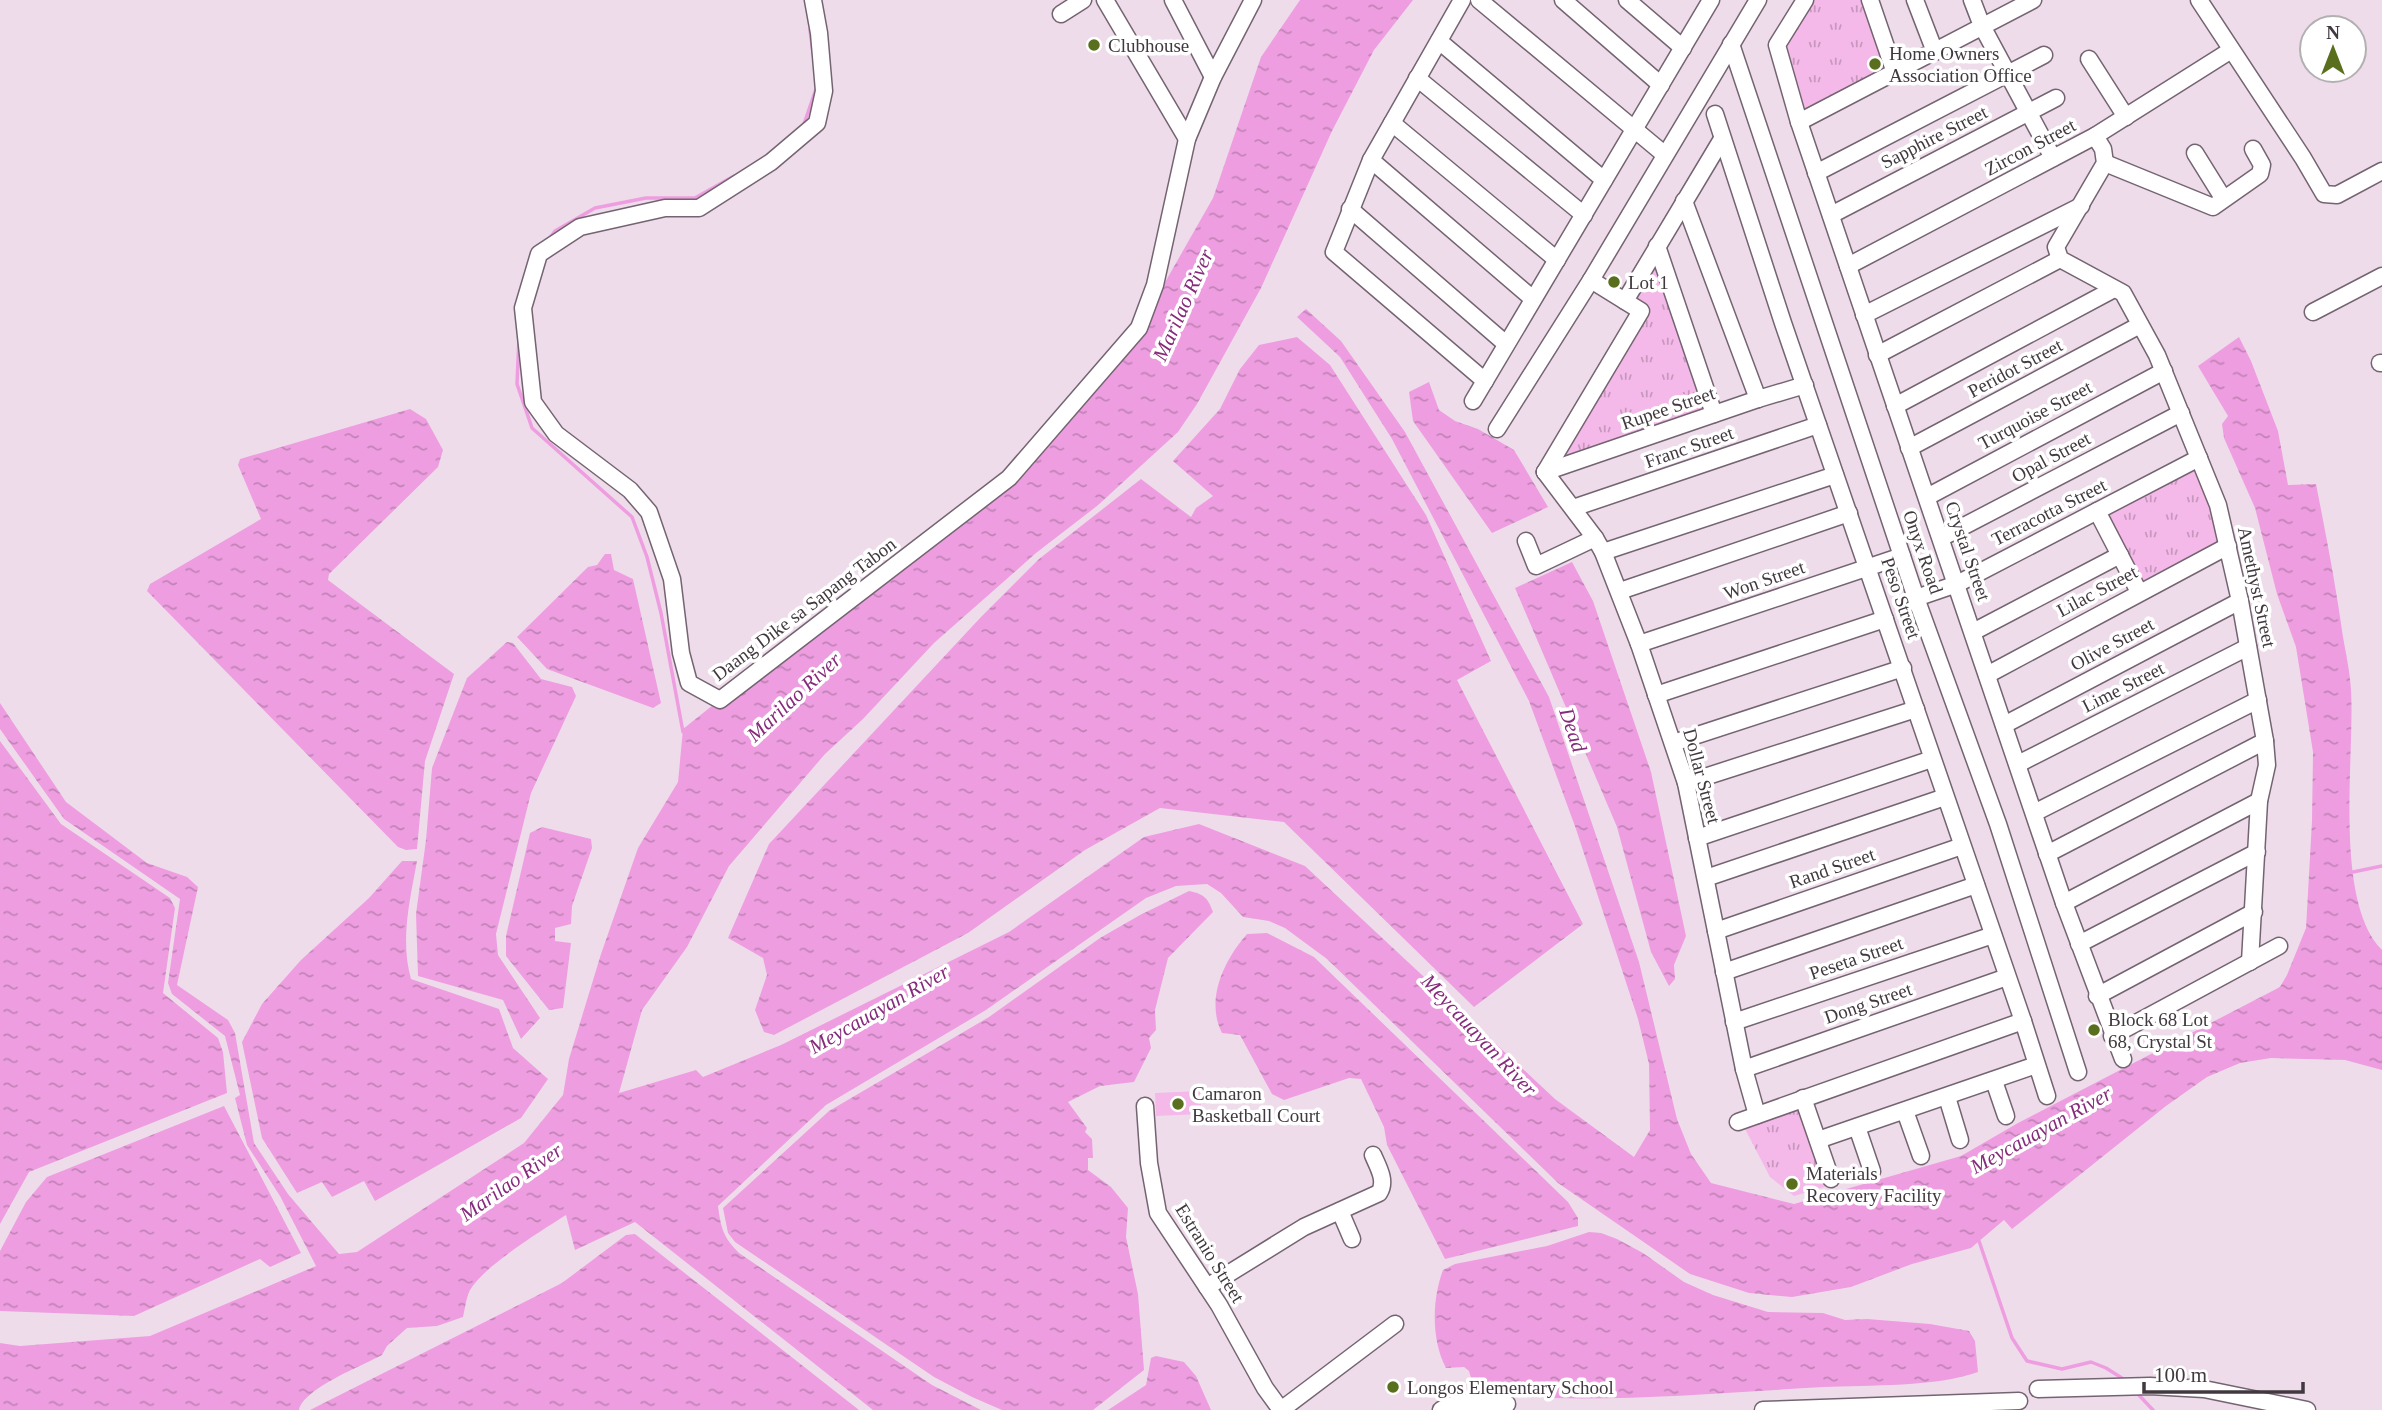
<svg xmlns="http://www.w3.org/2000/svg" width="2382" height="1410" font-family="'Times New Roman',serif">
<defs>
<pattern id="grass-tufts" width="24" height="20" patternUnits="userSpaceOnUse" patternTransform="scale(1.75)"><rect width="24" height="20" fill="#f4b9e9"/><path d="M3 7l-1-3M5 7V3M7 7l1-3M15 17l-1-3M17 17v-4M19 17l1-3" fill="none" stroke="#c797be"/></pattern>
<pattern id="water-ripples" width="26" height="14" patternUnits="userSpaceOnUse" patternTransform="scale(1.75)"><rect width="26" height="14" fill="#ee9ee0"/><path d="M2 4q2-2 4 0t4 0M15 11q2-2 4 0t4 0" fill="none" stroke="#c282b7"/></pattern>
</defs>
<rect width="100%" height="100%" fill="#efdceb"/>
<g fill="url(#grass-tufts)">
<polygon points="1814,0 1863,0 1888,70 1803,111 1784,53 1787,44"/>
<polygon points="1656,260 1707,411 1573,459 1565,456 1566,448 1649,311 1633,298"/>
<polygon points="2195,468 2212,506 2221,543 2142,584 2107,515"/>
<polygon points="1801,1104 1828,1186 1794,1196 1770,1177 1744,1127"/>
</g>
<polygon fill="#f4b9e9" points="1201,1091 1201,1114 1156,1116 1155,1093"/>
<g fill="url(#water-ripples)">
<path d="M1300,0H1413L1374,50L1332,131L1261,288L1197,404L1178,432L1097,506L1036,553L934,643L863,719L825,754L729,866L687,947L642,1010L619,1093L696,1070L703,1077L781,1045L1009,932L1144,837L1199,824L1305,866L1555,1099L1634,1157L1650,1130L1649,1064L1638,1019L1576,829L1529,701L1392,439L1340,357L1297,317L1306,309L1341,341L1405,432L1549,697L1639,962L1677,1119L1691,1154L1711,1183L1794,1204L1961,1156L2018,1123L2280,987L2287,975L2306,928L2312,821L2313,752L2296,647L2277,594L2255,508L2224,438L2222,424L2228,416L2198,366L2239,337L2251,361L2278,431L2288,485L2316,484C2326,535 2336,586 2343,637C2346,654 2350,672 2351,690C2355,756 2333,901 2382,950V1070L2345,1060L2271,1058L2240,1063L2207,1077L2166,1106L2012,1229L2004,1220L1971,1248L1912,1264L1851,1287L1792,1297L1749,1293L1690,1274L1558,1183L1327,959L1285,928L1269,921L1243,917L1221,893L1207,884L1176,886L1146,898L986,1010L826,1105L718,1206C721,1228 723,1237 739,1253L932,1385L981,1410H873L635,1222L575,1250L566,1215C541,1231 485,1265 470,1290C466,1298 465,1309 463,1317L437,1326L407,1328L387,1346L382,1355C362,1366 304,1388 299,1410H0V1343L20,1346L150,1336L316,1266L280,1196L247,1145L235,1098L240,1095L225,1036L172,994L168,983L180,899L64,819L0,729V703L66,802L147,863L187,877L198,887L177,985L228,1020L235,1033L254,1143L288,1194L339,1254L357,1252L524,1143L563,1095L569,1059L601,954L638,848L678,782L683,729L1040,444L1139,328L1213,198L1261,57Z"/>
<polygon points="1297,337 1330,365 1426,515 1491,661 1457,680 1583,924 1474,1007 1284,822 1160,808 1085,850 968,933 774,1035 764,1032 755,1010 767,975 763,958 728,938 769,844 981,617 1039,559 1141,479 1191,517 1196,508 1213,496 1173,461 1220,409 1240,369 1259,345"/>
<polygon points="1429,382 1439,410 1455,421 1478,429 1514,450 1548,507 1492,533 1413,421 1409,392"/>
<polygon points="410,409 426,419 443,450 438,467 329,574 328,580 454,674 425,761 417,849 406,850 398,847 147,591 150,584 261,519 238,465 240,459"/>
<polygon points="605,554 611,554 614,570 633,579 661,703 653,708 547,669 517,637 588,567 597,565"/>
<polygon points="1572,562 1593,601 1651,772 1686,936 1674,965 1675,979 1669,986 1651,952 1617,827 1515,588"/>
<polygon points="507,642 513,643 541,679 572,687 576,696 531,793 496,934 498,955 540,1018 521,1039 503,1000 418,976 416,914 426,840 432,768 467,678"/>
<polygon points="0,741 61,824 170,898 175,908 163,993 218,1038 223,1052 227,1093 29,1172 0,1224"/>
<polygon points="542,827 591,839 592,848 572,906 571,924 555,928 555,941 571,943 563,1008 549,1010 506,956 506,936 530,833"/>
<path d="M402,861H417C410,900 400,940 411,979L499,1009L513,1048L548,1079L521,1118L375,1201L364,1181L332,1197L322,1182L297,1193L262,1138L242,1042L262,1004L301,960L369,898Z"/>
<path d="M1189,891C1204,894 1208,898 1213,912L1168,958L1155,1010L1156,1030L1149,1038L1151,1048L1134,1082L1100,1086L1068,1102L1087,1128L1085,1132L1092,1139L1093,1158H1088V1170L1111,1187L1128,1208L1126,1237L1138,1294L1144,1370L1093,1410H1002L972,1397L934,1377L735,1242L728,1233L723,1208L829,1111L989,1017L1100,938L1140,915Z"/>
<path d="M1267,933L1314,957L1568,1202L1578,1218V1226L1445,1259L1387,1145L1384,1127L1361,1079L1349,1078L1284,1100L1272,1094L1240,1035L1222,1033C1205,1000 1224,960 1247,934Z"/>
<polygon points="224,1106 301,1253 270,1267 260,1259 134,1316 0,1311 0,1251 26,1202 47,1177"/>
<path d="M1589,1232L1601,1233L1617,1239L1643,1253L1684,1282L1713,1295L1768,1312L1823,1313L1845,1320L1867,1319L1930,1324L1969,1331L1975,1341L1978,1372C1938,1387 1868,1385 1824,1387C1717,1393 1611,1403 1504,1396L1498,1384L1473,1385L1469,1371L1464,1367L1446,1368C1431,1340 1432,1299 1443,1270L1455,1264L1547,1246Z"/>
<polygon points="635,1234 859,1410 310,1410 562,1283 626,1235"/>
<polygon points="1156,1356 1184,1362 1196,1376 1211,1410 1108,1410 1146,1385 1151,1358"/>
</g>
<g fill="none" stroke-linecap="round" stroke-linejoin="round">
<g stroke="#ee9ee0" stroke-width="3.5">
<polyline points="810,30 813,53"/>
<polyline points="804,124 816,89"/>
<polyline points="549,239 555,231 595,208 646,198 695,198 734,176"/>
<polyline points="519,338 517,384 532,428 632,517 647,557 661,613 683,732"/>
<polyline points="2353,872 2382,866"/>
<polyline points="1979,1241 2012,1338 2027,1361 2062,1369 2091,1362 2106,1368 2125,1380"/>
<polyline points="2135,1391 2153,1410"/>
</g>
<defs>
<g id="minor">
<polyline points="813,0 819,33 824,91 817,123 771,162 699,208 665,208 580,227 539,254 523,308 533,402 556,434 630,490 649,512 672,579 681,653 689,683 720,700 1009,478 1139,328 1155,285 1187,139 1213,77 1253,0"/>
<polyline points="1105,0 1187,139"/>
<polyline points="1173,0 1213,77"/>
<polyline points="1462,0 1371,160 1334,252 1485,381"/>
<polyline points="1479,0 1664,154"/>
<polyline points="1563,0 1661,85"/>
<polyline points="1627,0 1683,48"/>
<polyline points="1805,0 1777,45 1799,122 2064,903 2123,1059"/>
<polyline points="1870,0 1895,73"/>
<polyline points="1915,0 1935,52"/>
<polyline points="1972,0 1982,26 2053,158"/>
<polyline points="2199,0 2303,158 2324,194 2337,195 2382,171"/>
<polyline points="1061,14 1083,0"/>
<polyline points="1439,41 1604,180"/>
<polyline points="1731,44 1916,598 1998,824 2078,1072"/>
<polyline points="2089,59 2126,117"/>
<polyline points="1417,78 1584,215"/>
<polyline points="1715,114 1783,323 2023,1021 2047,1096"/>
<polyline points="1799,122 2033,0"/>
<polyline points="1392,123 1557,260"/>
<polyline points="2095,136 2103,149 2105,163 2056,247 2060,259 2123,293 2157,355 2218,505 2240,601 2265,741 2267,765 2259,801 2250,962"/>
<polyline points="2195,153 2223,198"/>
<polyline points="1371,160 1533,299"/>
<polyline points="2105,163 2213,207 2260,174 2262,165 2253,149"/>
<polyline points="1816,173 2044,55"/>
<polyline points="1684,201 1758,399"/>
<polyline points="1350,209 1506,344"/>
<polyline points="1831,215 2056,98"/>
<polyline points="1657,246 1714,414"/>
<polyline points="1848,266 2095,136 2225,54"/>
<polyline points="1625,301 1722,139"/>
<polyline points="2313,312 2382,276"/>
<polyline points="1864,315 2081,206"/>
<polyline points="1877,355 2060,259"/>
<polyline points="2380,363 2382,363"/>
<polyline points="1473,401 1711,0"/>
<polyline points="1895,406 2114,289"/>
<polyline points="1497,429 1591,280 1758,0"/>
<polyline points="1909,448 2140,325"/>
<polyline points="1545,472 1595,538 1603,552 1639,644 1686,783 1744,1069 1757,1115"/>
<polyline points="1545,472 1758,399 1805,385"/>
<polyline points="1545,472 1641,311 1591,280"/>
<polyline points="1927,497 2164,371"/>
<polyline points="1573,508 1818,425"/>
<polyline points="2097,511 2139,592"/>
<polyline points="1941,538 2181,413"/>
<polyline points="1526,541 1536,566 1595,538"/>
<polyline points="1603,552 1835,475"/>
<polyline points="1620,591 1849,513"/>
<polyline points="1916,598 1957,584 2199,458"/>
<polyline points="1973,632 2120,555"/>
<polyline points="1639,644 1902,556"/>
<polyline points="1987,675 2228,546"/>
<polyline points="1656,695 1885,619"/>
<polyline points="2004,725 2240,601"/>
<polyline points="1673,743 1903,668"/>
<polyline points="2018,764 2248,647"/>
<polyline points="1686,783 1916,709"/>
<polyline points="2034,813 2258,700"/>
<polyline points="1697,838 1932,759"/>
<polyline points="2047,854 2265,741"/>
<polyline points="1706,878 1945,797"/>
<polyline points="2064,903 2259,801"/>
<polyline points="1716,931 1962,846"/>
<polyline points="2079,944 2257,852"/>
<polyline points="1724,972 1976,885"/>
<polyline points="2097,996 2254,912"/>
<polyline points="1734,1022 1993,935"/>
<polyline points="2112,1036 2279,946"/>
<polyline points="1744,1069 2007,977"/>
<polyline points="1994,1081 2006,1116"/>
<polyline points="1947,1097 1960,1140"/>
<polyline points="1803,1098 1831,1179"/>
<polyline points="1145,1106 1149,1163 1158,1213 1219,1305 1265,1388 1281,1410"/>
<polyline points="1905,1111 1921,1156"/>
<polyline points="1738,1122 2023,1021"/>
<polyline points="1857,1127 1872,1171"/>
<polyline points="1818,1140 2036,1065"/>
<polyline points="1340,1211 1352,1239"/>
<path d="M1207,1287L1304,1227L1379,1193C1387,1181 1378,1167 1373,1155"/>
<polyline points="2038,1389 2150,1386 2204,1389 2307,1410"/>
<polyline points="1281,1410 1395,1324"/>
<path d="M1441,1410C1460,1398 1486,1404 1507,1404"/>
<polyline points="1763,1410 2019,1401"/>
</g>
</defs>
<use href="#minor" stroke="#746471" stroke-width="19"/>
<use href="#minor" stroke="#fff" stroke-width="16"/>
</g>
<g fill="#5a6f1e" stroke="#fff" stroke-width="2.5">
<circle cx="1094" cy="45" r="7"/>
<circle cx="1875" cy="64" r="7"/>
<circle cx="1614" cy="282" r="7"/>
<circle cx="2094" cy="1030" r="7"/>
<circle cx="1178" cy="1104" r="7"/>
<circle cx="1792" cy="1184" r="7"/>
<circle cx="1393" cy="1387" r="7"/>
</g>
<g text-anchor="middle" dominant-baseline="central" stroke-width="7" stroke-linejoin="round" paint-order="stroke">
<g font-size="19" fill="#41393f" stroke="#fff" text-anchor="start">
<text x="1108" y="45">Clubhouse</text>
<text x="1889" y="53">Home Owners<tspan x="1889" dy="22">Association Office</tspan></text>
<text x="1628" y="282">Lot 1</text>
<text x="2108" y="1019">Block 68 Lot<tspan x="2108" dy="22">68, Crystal St</tspan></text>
<text x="1192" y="1093">Camaron<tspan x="1192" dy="22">Basketball Court</tspan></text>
<text x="1806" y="1173">Materials<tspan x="1806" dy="22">Recovery Facility</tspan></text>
<text x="1407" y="1387">Longos Elementary School</text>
</g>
<g font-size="19" fill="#41393f" stroke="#fff">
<text transform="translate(1934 137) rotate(-27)">Sapphire Street</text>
<text transform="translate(2030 147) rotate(-28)">Zircon Street</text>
<text transform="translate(2015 368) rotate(-28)">Peridot Street</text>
<text transform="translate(1668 408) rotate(-19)">Rupee Street</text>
<text transform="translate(2035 415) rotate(-28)">Turquoise Street</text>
<text transform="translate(1689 447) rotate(-19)">Franc Street</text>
<text transform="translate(2051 457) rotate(-28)">Opal Street</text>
<text transform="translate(2049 512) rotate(-27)">Terracotta Street</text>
<text transform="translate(1968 551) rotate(71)">Crystal Street</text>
<text transform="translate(1923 552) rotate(71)">Onyx Road</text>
<text transform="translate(1764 580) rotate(-19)">Won Street</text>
<text transform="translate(2257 587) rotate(78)">Amethyst Street</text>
<text transform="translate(2097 591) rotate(-28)">Lilac Street</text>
<text transform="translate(1901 598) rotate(71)">Peso Street</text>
<text transform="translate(804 609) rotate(-37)">Daang Dike sa Sapang Tabon</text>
<text transform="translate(2112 644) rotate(-28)">Olive Street</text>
<text transform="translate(2123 687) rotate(-27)">Lime Street</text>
<text transform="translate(1702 776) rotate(75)">Dollar Street</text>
<text transform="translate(1832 868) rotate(-19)">Rand Street</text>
<text transform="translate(1856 958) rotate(-19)">Peseta Street</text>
<text transform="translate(1868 1003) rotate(-19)">Dong Street</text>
<text transform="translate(1210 1253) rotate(58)">Estranio Street</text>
</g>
<g font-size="21" font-style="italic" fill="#862b7b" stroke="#fff">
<text transform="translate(1183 305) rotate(-66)">Marilao River</text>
<text transform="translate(794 697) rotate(-43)">Marilao River</text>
<text transform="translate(1573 730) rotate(71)">Dead</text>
<text transform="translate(879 1009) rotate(-30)">Meycauayan River</text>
<text transform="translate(1479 1035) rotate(47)">Meycauayan River</text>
<text transform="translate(2041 1130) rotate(-29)">Meycauayan River</text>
<text transform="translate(511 1182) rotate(-35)">Marilao River</text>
</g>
</g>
<g transform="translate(2333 49)"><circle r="33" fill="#ffffff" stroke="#b3b0b2" stroke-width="2"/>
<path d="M0-5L12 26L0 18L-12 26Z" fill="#5a6f1e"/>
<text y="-10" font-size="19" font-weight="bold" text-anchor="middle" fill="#41393f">N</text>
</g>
<path d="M2144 1382v10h159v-10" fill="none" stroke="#41393f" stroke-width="3.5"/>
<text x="2154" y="1382" font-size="21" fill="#41393f" stroke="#ffffff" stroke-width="5" paint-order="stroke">100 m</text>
</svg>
